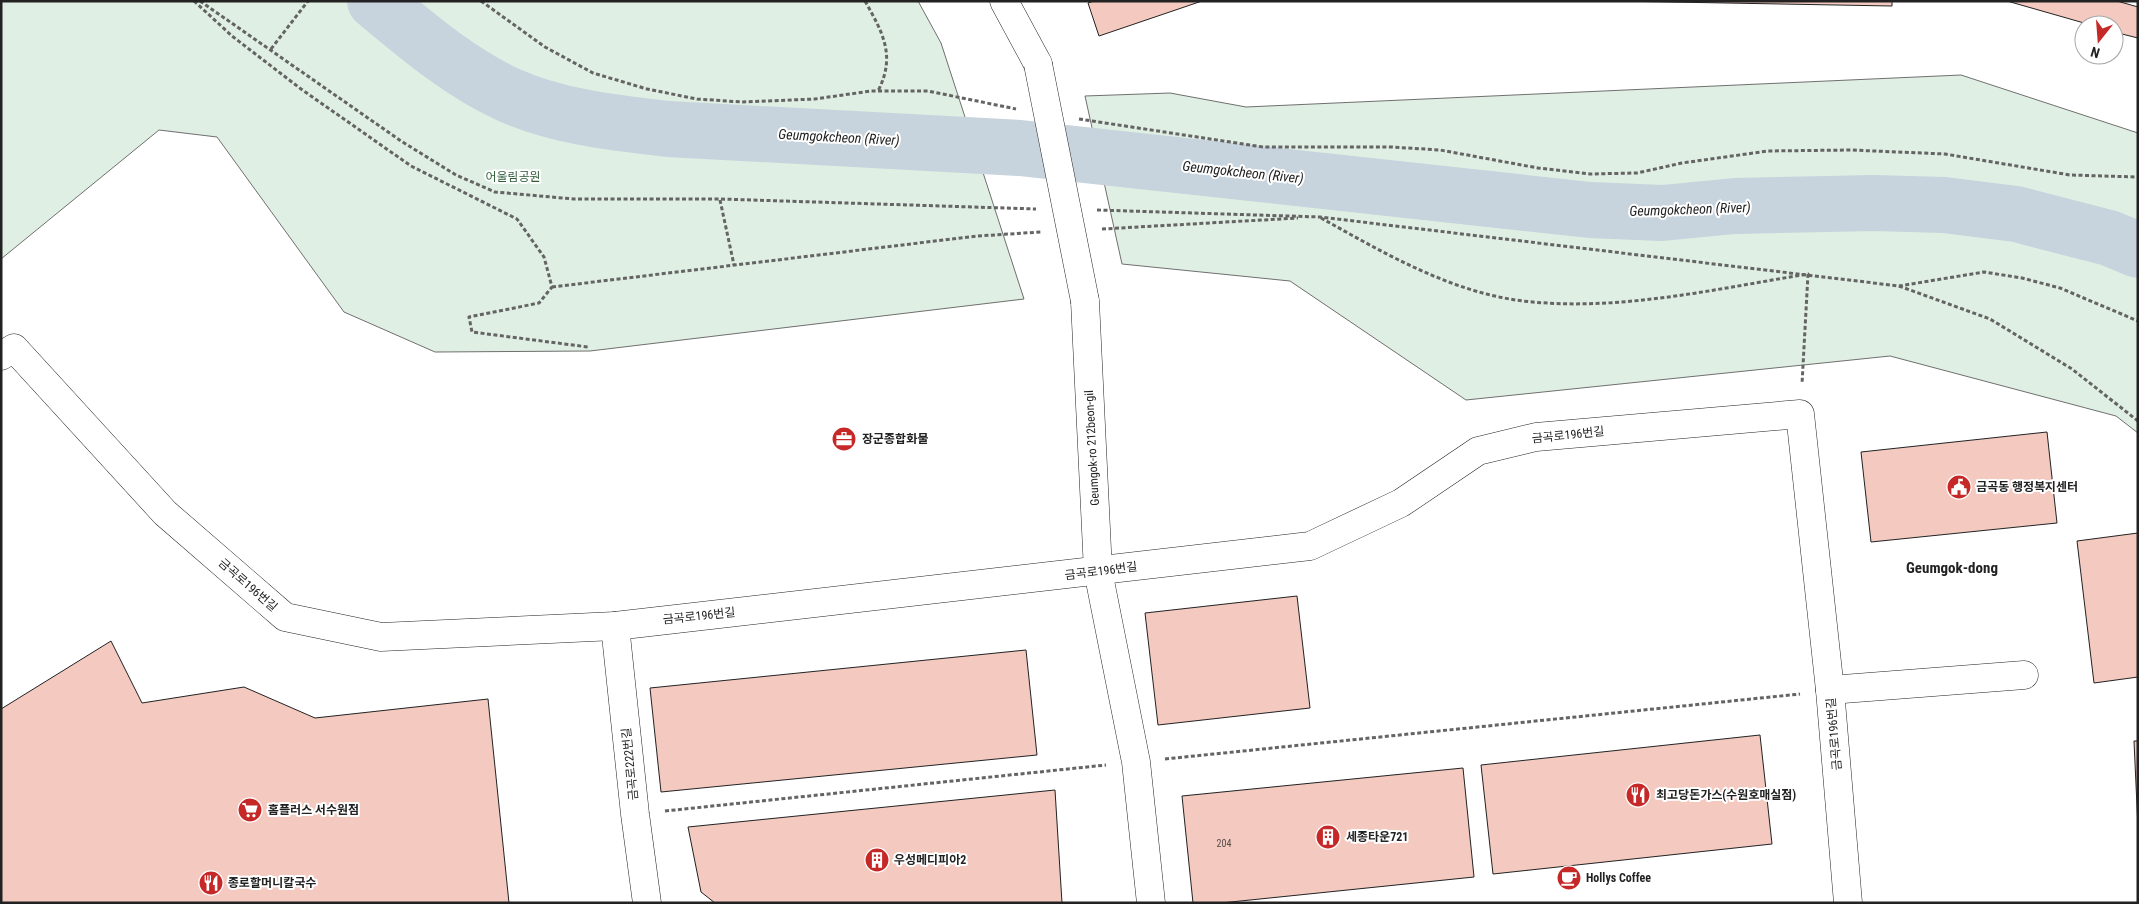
<svg xmlns="http://www.w3.org/2000/svg" width="2139" height="904" font-family="'Roboto Condensed','Noto Sans KR',sans-serif">
<rect width="100%" height="100%" fill="#fff"/>
<g fill="#e0efe3" stroke="#6f6f6f">
<polygon points="1,1 918,1 941,43 1024,299 590,351 435,352 344,312 217,137 159,130 1,259"/>
<polygon points="1961,75 2138,133 2138,433 2116,416 1890,356 1466,400 1290,281 1122,264 1085,96 1170,93 1246,107"/>
</g>
<g fill="none" stroke-linecap="round" stroke-linejoin="round">
<path stroke="#c7d3dd" stroke-width="56" d="M375,1C416,35 460,73 509,95C558,117 615,123 668,129L1020,148L1590,210L1662,213L1735,206L1874,203L1944,205L2016,214L2109,238L2138,250"/>
</g>
<g fill="#f3c9c0" stroke="#222">
<polygon points="1094,1 1202,1 1099,36 1088,3"/>
<polygon points="1615,1 1892,1 1892,6"/>
<polygon points="2007,1 2117,1 2138,7 2138,38 2114,32 2114,25 2091,25"/>
<polygon points="2047,432 2057,523 1871,542 1861,452"/>
<polygon points="2138,533 2138,677 2094,683 2077,541"/>
<polygon points="1297,596 1310,708 1158,725 1145,613"/>
<polygon points="111,641 142,703 244,687 315,718 488,699 509,903 1,903 1,709"/>
<polygon points="1026,650 1037,755 661,792 650,688"/>
<polygon points="1760,735 1772,844 1493,874 1481,765"/>
<polygon points="2134,741 2138,741 2138,828"/>
<polygon points="1463,768 1474,877 1221,903 1193,903 1182,796"/>
<polygon points="1055,790 1062,903 715,903 701,892 688,827"/>
</g>
<g fill="none" stroke-linecap="round" stroke-linejoin="round">
<defs>
<g id="minor">
<polyline points="1004,1 1038,64"/>
<polyline points="1085,301 1098,571 1136,762 1151,903"/>
<polyline points="1,356 14,348 165,513 285,617 381,637 615,626 1310,546 1401,503 1478,451 1536,437 1800,414 1830,690 1848,903"/>
<polyline points="615,626 635,814 647,903"/>
<polyline points="1830,690 2024,675"/>
</g>
</defs>
<use href="#minor" stroke="#222" stroke-width="29"/>
<g stroke="#646464" stroke-width="3" stroke-dasharray="4 2.5" stroke-linecap="butt">
<polyline points="194,1 232,36 301,89 411,166 517,219 544,257 552,287 539,303 469,317 472,332 588,347"/>
<polyline points="200,1 401,141 456,175 495,192 574,199 720,199 1036,209"/>
<polyline points="481,1 545,47 593,73 647,89 697,99 742,102 815,99 871,91 928,91 1016,109"/>
<path d="M865,1C883,33 896,56 878,91"/>
<polyline points="271,49 308,1"/>
<polyline points="1079,119 1263,147 1391,147 1440,150 1538,168 1590,174 1637,173 1682,163 1768,151 1851,150 1945,154 2070,175 2138,177"/>
<polyline points="720,200 734,265"/>
<polyline points="1097,210 1320,217 1899,286 1984,272 2022,278 2060,288 2138,321"/>
<path d="M1321,218C1384,253 1450,292 1523,301C1618,312 1715,289 1808,274L1802,384"/>
<polyline points="1102,229 1298,218"/>
<polyline points="1899,286 1990,319 2013,333 2072,369 2138,421"/>
<polyline points="552,287 977,236 1041,232"/>
<polyline points="1165,759 1800,694"/>
<polyline points="665,811 1106,765"/>
</g>
<use href="#minor" stroke="#fff" stroke-width="28"/>
<defs>
<polyline id="minor-bridge" points="1038,64 1085,301"/>
</defs>
<use href="#minor-bridge" stroke="#222" stroke-width="29" stroke-linecap="butt"/>
<use href="#minor-bridge" stroke="#fff" stroke-width="28"/>
</g>
<defs>
<symbol id="office-disc" viewBox="-11 -11 22 22"><circle r="9.5" fill="#c62828" stroke="#fff"/><path d="M-6-3h4V-5.5h4V-3h4V5H-6ZM-1-4.5V-3h2v-1.5ZM-6 0V1H6V0Z" fill="#fff"/></symbol>
<symbol id="civic-disc" viewBox="-11 -11 22 22"><circle r="9.5" fill="#c62828" stroke="#fff"/><path d="M-.6-6.5H3V-4.5H.6V-3L4-1V1h2V6H-6V1h2V-1L-.6-3ZM-1.2 2.5V6h2.4V2.5Z" fill="#fff"/></symbol>
<symbol id="restaurant-disc" viewBox="-11 -11 22 22"><circle r="9.5" fill="#c62828" stroke="#fff"/><path d="M-5-6h1v4h1v-4h1v4h1v-4h1v5L-1.5 .5V6h-2V.5L-5-1ZM5-6V6H3V1.5H1.5Q1.5-4 5-6Z" fill="#fff"/></symbol>
<symbol id="supermarket-disc" viewBox="-11 -11 22 22"><circle r="9.5" fill="#c62828" stroke="#fff"/><path d="M-6-5.5h2.5l.6 2H6L4.5 2H-2.5L-4.4-4H-6ZM-1.5 3.2a1.3 1.3 0 1 0 .1 0ZM3 3.2a1.3 1.3 0 1 0 .1 0Z" fill="#fff"/></symbol>
<symbol id="building-disc" viewBox="-11 -11 22 22"><circle r="9.5" fill="#c62828" stroke="#fff"/><path d="M-4-6H4V6H1V3H-1V6H-4ZM-2.5-4.3h1.7v1.8h-1.7ZM.8-4.3h1.7v1.8H.8ZM-2.5-1h1.7V.8h-1.7ZM.8-1h1.7V.8H.8Z" fill="#fff"/></symbol>
<symbol id="cafe-disc" viewBox="-11 -11 22 22"><circle r="9.5" fill="#c62828" stroke="#fff"/><path d="M-5.5-4.5H6V0H3Q3 3.5 0 3.5H-2.5Q-5.5 3.5-5.5 0ZM3-3.2v2h1.7v-2ZM-6 4.5H4V6H-6Z" fill="#fff"/></symbol>
</defs>
<g fill-rule="evenodd">
<use href="#office-disc" x="830" y="425" width="28" height="28"/>
<use href="#civic-disc" x="1945" y="473" width="28" height="28"/>
<use href="#restaurant-disc" x="1624" y="781" width="28" height="28"/>
<use href="#supermarket-disc" x="236" y="796" width="28" height="28"/>
<use href="#building-disc" x="1314" y="823" width="28" height="28"/>
<use href="#building-disc" x="863" y="846" width="28" height="28"/>
<use href="#cafe-disc" x="1555" y="864" width="28" height="28"/>
<use href="#restaurant-disc" x="197" y="869" width="28" height="28"/>
</g>
<g text-anchor="middle" dominant-baseline="central" stroke-width="4" stroke-linejoin="round" paint-order="stroke">
<g font-size="10" fill="#564c4a">
<text x="1224" y="843">204</text>
</g>
<g font-size="12" fill="#2f5e38" stroke="#fff">
<text x="513" y="177">어울림공원</text>
</g>
<g font-size="12" fill="#222" stroke="#fff">
<text transform="translate(1568 435) rotate(-6)">금곡로196번길</text>
<text transform="translate(1092 448) rotate(-93)">Geumgok-ro 212beon-gil</text>
<text transform="translate(1101 571) rotate(-7)">금곡로196번길</text>
<text transform="translate(248 585) rotate(41)">금곡로196번길</text>
<text transform="translate(699 616) rotate(-6)">금곡로196번길</text>
<text transform="translate(1834 734) rotate(-95)">금곡로196번길</text>
<text transform="translate(630 764) rotate(-96)">금곡로222번길</text>
</g>
<g font-size="12" font-weight="bold" fill="#222" stroke="#fff" text-anchor="start">
<text x="862" y="439">장군종합화물</text>
<text x="1976" y="487">금곡동 행정복지센터</text>
<text x="1656" y="795">최고당돈가스(수원호매실점)</text>
<text x="268" y="810">홈플러스 서수원점</text>
<text x="1346" y="837">세종타운721</text>
<text x="894" y="860">우성메디피아2</text>
<text x="1586" y="878">Hollys Coffee</text>
<text x="228" y="883">종로할머니칼국수</text>
</g>
<g font-size="14" font-style="italic" fill="#222" stroke="#fff">
<text transform="translate(839 137) rotate(3)">Geumgokcheon (River)</text>
<text transform="translate(1243 172) rotate(6)">Geumgokcheon (River)</text>
<text transform="translate(1690 209) rotate(-2)">Geumgokcheon (River)</text>
</g>
<g font-size="15" font-weight="bold" fill="#222" stroke="#fff">
<text x="1952" y="568">Geumgok-dong</text>
</g>
</g>
<rect width="2139" height="904" fill="none" stroke="#222222" stroke-width="5"/>
<g transform="translate(2099 40) rotate(197)"><circle r="24" fill="#ffffff" stroke="#a7a7a7"/>
<path d="M0-4L9 19L0 12L-9 19Z" fill="#c62828"/>
<text y="-8" font-size="14" font-weight="bold" text-anchor="middle" fill="#222222">N</text>
</g>
</svg>
